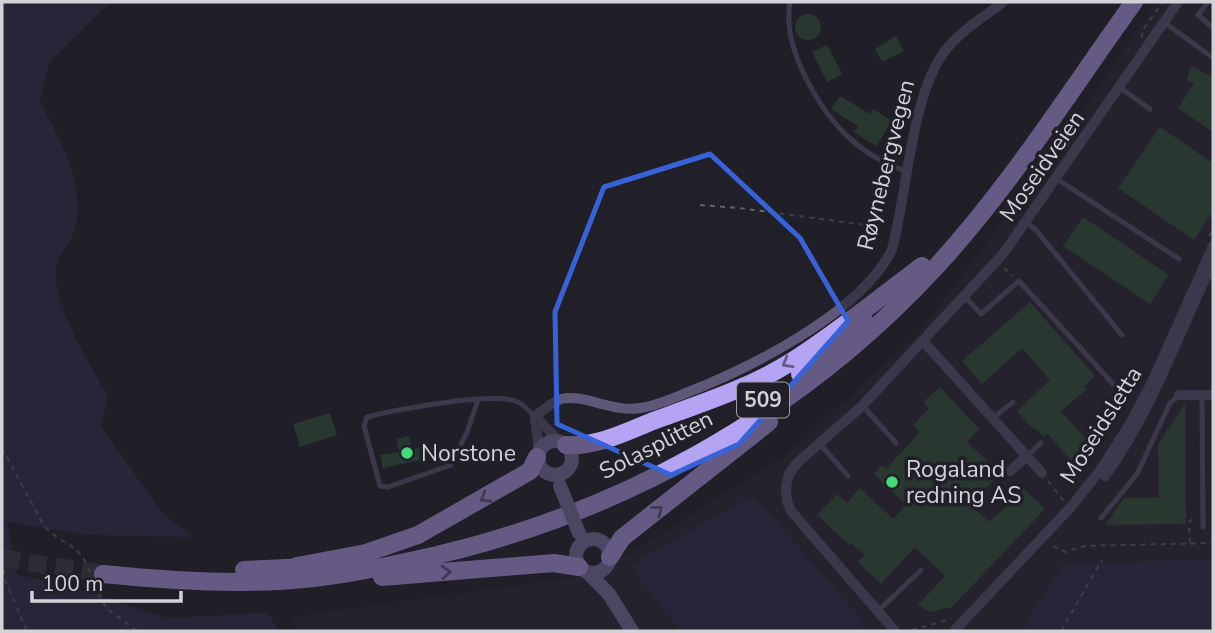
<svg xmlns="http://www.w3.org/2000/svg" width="1215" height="633" font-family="'Nunito Sans',sans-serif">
<rect width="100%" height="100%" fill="#211f28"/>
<polygon fill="#2a2736" points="1156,2 1213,2 1213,631 298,631 291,617 570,578 628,555 786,455 916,336 1042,170"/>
<g fill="#332c4a">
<path d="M2,2H111L49,62L40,102C61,142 85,182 75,229C72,242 57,254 56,267C51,302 90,366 108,396L101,426L161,512L193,537L91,535L7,522L17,574L91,593L168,618L268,613L278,631H2Z"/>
<polygon points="753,495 862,620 863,631 680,631 630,566"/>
<polygon points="1213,560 1213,631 1022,631 1063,563"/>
</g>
<g fill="#34543c">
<circle cx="808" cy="27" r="13"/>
<polygon points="896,36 904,51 882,62 875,49"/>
<polygon points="827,45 842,74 827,82 812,52"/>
<polygon points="1191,66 1213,77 1213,132 1178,108 1194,84 1187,80"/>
<polygon points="840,96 870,114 873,109 892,121 876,146 854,132 858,126 831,109"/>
<polygon points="1160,127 1213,163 1213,211 1194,240 1118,188"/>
<polygon points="1083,217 1169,275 1150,304 1063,246"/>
<polygon points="1030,302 1095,376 1084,386 1087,389 1061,411 1094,448 1078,469 1048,434 1044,437 1035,428 1033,429 1017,411 1050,380 1022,348 982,384 962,361"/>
<polygon points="940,387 979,429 967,442 1000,473 970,504 989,522 1024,489 1045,509 950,609 947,607 933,612 925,610 918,605 945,576 915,547 881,584 858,562 865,555 851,543 849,545 817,515 837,494 847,503 860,488 893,519 906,505 874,474 882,465 886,469 920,432 913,426 929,408 923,402"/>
<polygon points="1185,404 1186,524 1105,525 1124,498 1159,498 1158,444"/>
<polygon points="330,413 337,435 300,447 293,424"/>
<polygon points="409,436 412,449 423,447 425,459 383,468 380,455 399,452 397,439"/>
</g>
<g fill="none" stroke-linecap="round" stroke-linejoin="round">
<polyline stroke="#3c3a42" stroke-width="18" stroke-dasharray="18 9" stroke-linecap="butt" points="2,558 103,574"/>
<g stroke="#65636b" stroke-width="2" stroke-dasharray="5 5" stroke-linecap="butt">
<polyline points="1142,38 1142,31 1163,2"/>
<polyline points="700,205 739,208 866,225 886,224"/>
<polyline points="1209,236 1213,229"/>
<polyline points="1004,268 1013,276"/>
<polyline points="1122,390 1133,395"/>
<path d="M2,448L44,526C64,547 78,541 90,572"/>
<polyline points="1048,481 1064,501"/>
<polyline points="1190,543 1189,522 1193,519"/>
<polyline points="1053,546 1066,552 1084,546 1213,543"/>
<polyline points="2,560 5,580 27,631"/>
<polyline points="94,584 106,608 137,631"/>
<polyline points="912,630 951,619"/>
<polyline points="1061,631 1102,560"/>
</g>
<g stroke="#5e5778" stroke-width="5">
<path d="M790,2C786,27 792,47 802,70C825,119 855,154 908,172"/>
<polyline points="1208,2 1198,15 1213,28"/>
<polyline points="1164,22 1213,58"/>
<polyline points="1119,87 1150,109"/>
<polyline points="1057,179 1179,259"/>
<polyline points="1027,223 1036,230 1122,335"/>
<polyline points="964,296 981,314 1019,281 1115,386"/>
<polyline points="1202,395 1203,527"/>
<path d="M478,400L467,432L451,465L388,487L380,486L364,426L367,417C394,410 495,391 518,402C524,405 529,412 535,416"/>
<polyline points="863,406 896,443"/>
<polyline points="993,418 1013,402"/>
<polyline points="820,444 848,476"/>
<polyline points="1026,457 1041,443"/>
<polyline points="1101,518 1137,474 1170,403 1179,395"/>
<polyline points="879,610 921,570"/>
</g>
<g stroke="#5e5778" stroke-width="10">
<polyline points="923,341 1042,473"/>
<polyline points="1179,395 1213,395"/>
<path d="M535,416C543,411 552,402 561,399C582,393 614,413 640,408C656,406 671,399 686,393C748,369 863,312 892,249C907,195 911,95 945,51C959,32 984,17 1003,2"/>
<polyline points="535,416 560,442"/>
<polyline points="535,417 539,451"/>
<polyline points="1010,471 1026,457"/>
<path d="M1105,476C1153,410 1178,334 1213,262"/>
<polyline points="895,631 791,511 787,501 786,488 789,474 797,463 862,406 1003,254 1178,2"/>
<polyline points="954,631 1071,507 1101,469 1128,427 1152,382 1213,246"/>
</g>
<g stroke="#8176aa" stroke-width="14">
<circle cx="555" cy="458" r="17"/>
<circle cx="593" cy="556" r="17"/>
<polyline points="588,573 609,594 632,631"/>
</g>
<g stroke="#b5a3f4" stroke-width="18">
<polyline points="800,374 864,320"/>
<path d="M566,445C596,447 626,432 653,421C700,404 749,388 791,362C837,333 879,298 922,266"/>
<polyline points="610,557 622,538 769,422"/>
<polyline points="297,566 366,553 418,535 530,471 537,457"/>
<polyline points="244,570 307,567"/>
<path d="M103,574C161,580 220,584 279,581C324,579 370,570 415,560C613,518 797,417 934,269C1010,187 1069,92 1134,2"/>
<polyline points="382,577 554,563 579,567"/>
</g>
<polyline stroke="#8176aa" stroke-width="14" points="560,486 579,533"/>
</g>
<defs><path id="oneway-chevron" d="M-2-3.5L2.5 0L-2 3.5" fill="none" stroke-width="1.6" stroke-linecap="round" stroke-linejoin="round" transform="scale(1.75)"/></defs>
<g stroke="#645a84">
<use href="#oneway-chevron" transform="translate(787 363) rotate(150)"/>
<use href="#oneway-chevron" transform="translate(485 498) rotate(149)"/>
<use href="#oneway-chevron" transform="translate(658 510) rotate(-38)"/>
<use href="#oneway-chevron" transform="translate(446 572) rotate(-5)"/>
</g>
<path d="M0 0H1215V633H0ZM710,154L800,238L848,321L739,444L671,475L557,424L555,312L604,187Z" fill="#211f28" fill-opacity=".55" fill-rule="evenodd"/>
<path fill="none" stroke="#3862d8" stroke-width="5" stroke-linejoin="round" d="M710,154L800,238L848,321L739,444L671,475L557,424L555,312L604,187Z"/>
<g fill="#45d77a" stroke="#211f28" stroke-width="2.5">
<circle cx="407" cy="453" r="7"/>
<circle cx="892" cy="482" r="7"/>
</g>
<g text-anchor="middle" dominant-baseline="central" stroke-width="7" stroke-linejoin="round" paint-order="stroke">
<rect fill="#211f28" stroke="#9e9ca3" stroke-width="2" x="737" y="382.5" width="52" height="35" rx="5"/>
<g font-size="21" font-weight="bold" fill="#d3d2d8">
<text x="763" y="400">509</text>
</g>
<g font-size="23" fill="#d3d2d8" stroke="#211f28">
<text transform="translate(886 165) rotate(-76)">Røynebergvegen</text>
<text transform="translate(1042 166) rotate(-55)">Moseidveien</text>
<text transform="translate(1101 425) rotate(-58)">Moseidsletta</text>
<text transform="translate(656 445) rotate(-27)">Solasplitten</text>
</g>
<g font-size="23" fill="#d3d2d8" stroke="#211f28" text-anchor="start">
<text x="421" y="453">Norstone</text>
<text x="906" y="469">Rogaland<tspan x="906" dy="26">redning AS</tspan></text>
</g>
</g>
<rect width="1215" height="633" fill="none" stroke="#d3d2d8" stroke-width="7"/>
<path d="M32 591v10h149v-10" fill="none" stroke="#d3d2d8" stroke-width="3.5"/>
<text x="42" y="591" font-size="21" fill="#d3d2d8" stroke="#211f28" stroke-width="5" paint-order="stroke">100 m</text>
</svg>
